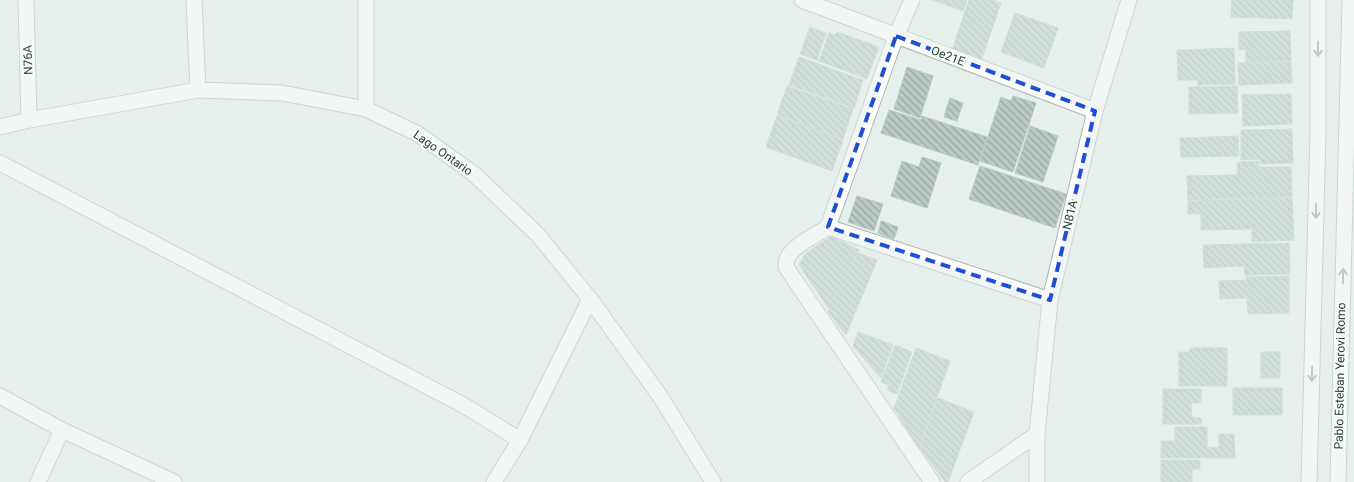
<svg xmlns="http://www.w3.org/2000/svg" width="1354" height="482" font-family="Roboto,sans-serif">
<defs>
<pattern id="building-back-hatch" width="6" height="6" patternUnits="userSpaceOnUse" patternTransform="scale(1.25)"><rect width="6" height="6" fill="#bbcac4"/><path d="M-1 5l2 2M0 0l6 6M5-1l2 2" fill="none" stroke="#98a6a0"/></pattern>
</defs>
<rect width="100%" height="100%" fill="#e6efeb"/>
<g fill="url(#building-back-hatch)" stroke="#b8c9c2">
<polygon points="933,0 967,0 963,11"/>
<polygon points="969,0 994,0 1001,3 981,61 952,50"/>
<polygon points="1232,0 1293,0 1292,19 1231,17"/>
<polygon points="1015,13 1058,28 1044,68 1001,52"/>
<polygon points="810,27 826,33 817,60 800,54"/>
<polygon points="1290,31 1291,61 1246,62 1246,49 1239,50 1239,32"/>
<polygon points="837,32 879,47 867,79 819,61 829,33 835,35"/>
<polygon points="1234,48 1235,84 1198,85 1198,80 1178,80 1177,50"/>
<polygon points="799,57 863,80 854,108 789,85"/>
<polygon points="1291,62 1292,83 1239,85 1238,63"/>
<polygon points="907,67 933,76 920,118 894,109"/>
<polygon points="787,86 853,109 843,139 777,115"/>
<polygon points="1237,86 1238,113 1189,114 1189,87"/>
<polygon points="1291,94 1292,124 1243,126 1242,95"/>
<polygon points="1013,96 1036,103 1013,172 980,161 1001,97 1011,101"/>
<polygon points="950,98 963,103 957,121 944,117"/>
<polygon points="889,110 921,120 922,116 987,137 978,165 881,133"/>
<polygon points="777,116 843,140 832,171 766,147"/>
<polygon points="1030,126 1058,136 1043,182 1015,173"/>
<polygon points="1292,129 1293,163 1260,164 1260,159 1241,160 1241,130"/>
<polygon points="1238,136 1239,156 1181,157 1180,138"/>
<polygon points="922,157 941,163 927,208 891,196 902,161 919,167"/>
<polygon points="1258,161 1259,167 1291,167 1292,197 1188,200 1187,176 1238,175 1237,162"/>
<polygon points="980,166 1066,194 1055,228 969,199"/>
<polygon points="857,196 883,204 874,231 848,222"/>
<polygon points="1292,198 1294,240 1252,242 1252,229 1201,230 1201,214 1188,214 1188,201"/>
<polygon points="881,221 898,227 894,239 878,233"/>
<polygon points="831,236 859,250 829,309 799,265 805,254"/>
<polygon points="1289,243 1290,274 1245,275 1244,266 1204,268 1203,245"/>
<polygon points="858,253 877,260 846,335 828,312"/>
<polygon points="1289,276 1289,313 1248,314 1247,298 1220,299 1219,281 1247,280 1246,277"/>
<polygon points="858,332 893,345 881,378 853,346"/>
<polygon points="895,345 912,352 897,394 887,390 889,385 881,382"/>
<polygon points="916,348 950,361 919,448 894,408"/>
<polygon points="1190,348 1227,348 1227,386 1179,386 1179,352 1190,352"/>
<rect x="1261" y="352" width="19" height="26"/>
<rect x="1233" y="388" width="49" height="27"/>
<polygon points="1163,389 1201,389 1201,403 1191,403 1192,417 1201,418 1201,424 1163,424"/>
<polygon points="938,398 974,412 948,482 945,482 920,448"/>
<polygon points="1175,427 1207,427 1207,447 1219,448 1219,434 1234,434 1235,458 1161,458 1161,441 1175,441"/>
<polygon points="1161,460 1200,460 1200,469 1192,469 1192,482 1161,482"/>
</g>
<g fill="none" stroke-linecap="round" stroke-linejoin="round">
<defs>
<g id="minor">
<polyline points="26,0 29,120"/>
<polyline points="194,0 198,90"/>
<polyline points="802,0 1095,111"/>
<polyline points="366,109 366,0"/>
<polyline points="0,127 29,120 198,90 282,93 366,109 418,134 474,174 538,235 590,299 660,396 713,482"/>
<polyline points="0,163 465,406 520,440"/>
<polyline points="828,227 896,36 912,0"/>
<polyline points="0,396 62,430 174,482"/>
<polyline points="38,482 62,430"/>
<polyline points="494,482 520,440 590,299"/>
<path d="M932,482L792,276C790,273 787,269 786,266C784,249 816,235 828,227L1050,300"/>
<polyline points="968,482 1037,434"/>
<polyline points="1037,482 1037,434 1050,300 1095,111 1129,0"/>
<polyline points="1309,482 1318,133 1318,0"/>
<polyline points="1338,482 1350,0"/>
</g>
</defs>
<use href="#minor" stroke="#a8b8b2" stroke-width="17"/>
<use href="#minor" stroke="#fff" stroke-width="15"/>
</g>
<defs><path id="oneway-shaft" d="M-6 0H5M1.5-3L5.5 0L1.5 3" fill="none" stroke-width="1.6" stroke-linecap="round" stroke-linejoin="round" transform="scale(1.25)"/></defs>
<g stroke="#92a09c">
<use href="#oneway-shaft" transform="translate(1318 49) rotate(90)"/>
<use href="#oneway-shaft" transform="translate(1316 211) rotate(91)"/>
<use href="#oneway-shaft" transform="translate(1343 276) rotate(-89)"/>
<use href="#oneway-shaft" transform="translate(1312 374) rotate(91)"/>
</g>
<path d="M0 0H1354V482H0ZM896,36L1095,111L1050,300L828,227Z" fill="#e6efeb" fill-opacity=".55" fill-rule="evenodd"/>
<path fill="none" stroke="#1d4ed8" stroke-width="4" stroke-dasharray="10 6" stroke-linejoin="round" d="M896,36L1095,111L1050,300L828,227Z"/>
<g text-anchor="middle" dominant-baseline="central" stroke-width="4" stroke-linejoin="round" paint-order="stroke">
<g font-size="12" fill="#24423a" stroke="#f7fbf9">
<text transform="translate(948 56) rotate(21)">Oe21E</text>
<text transform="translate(28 60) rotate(-92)">N76A</text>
<text transform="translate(443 153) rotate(35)">Lago Ontario</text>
<text transform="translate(1070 215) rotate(-77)">N81A</text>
<text transform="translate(1340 376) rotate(-89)">Pablo Esteban Yerovi Romo</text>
</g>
</g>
</svg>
